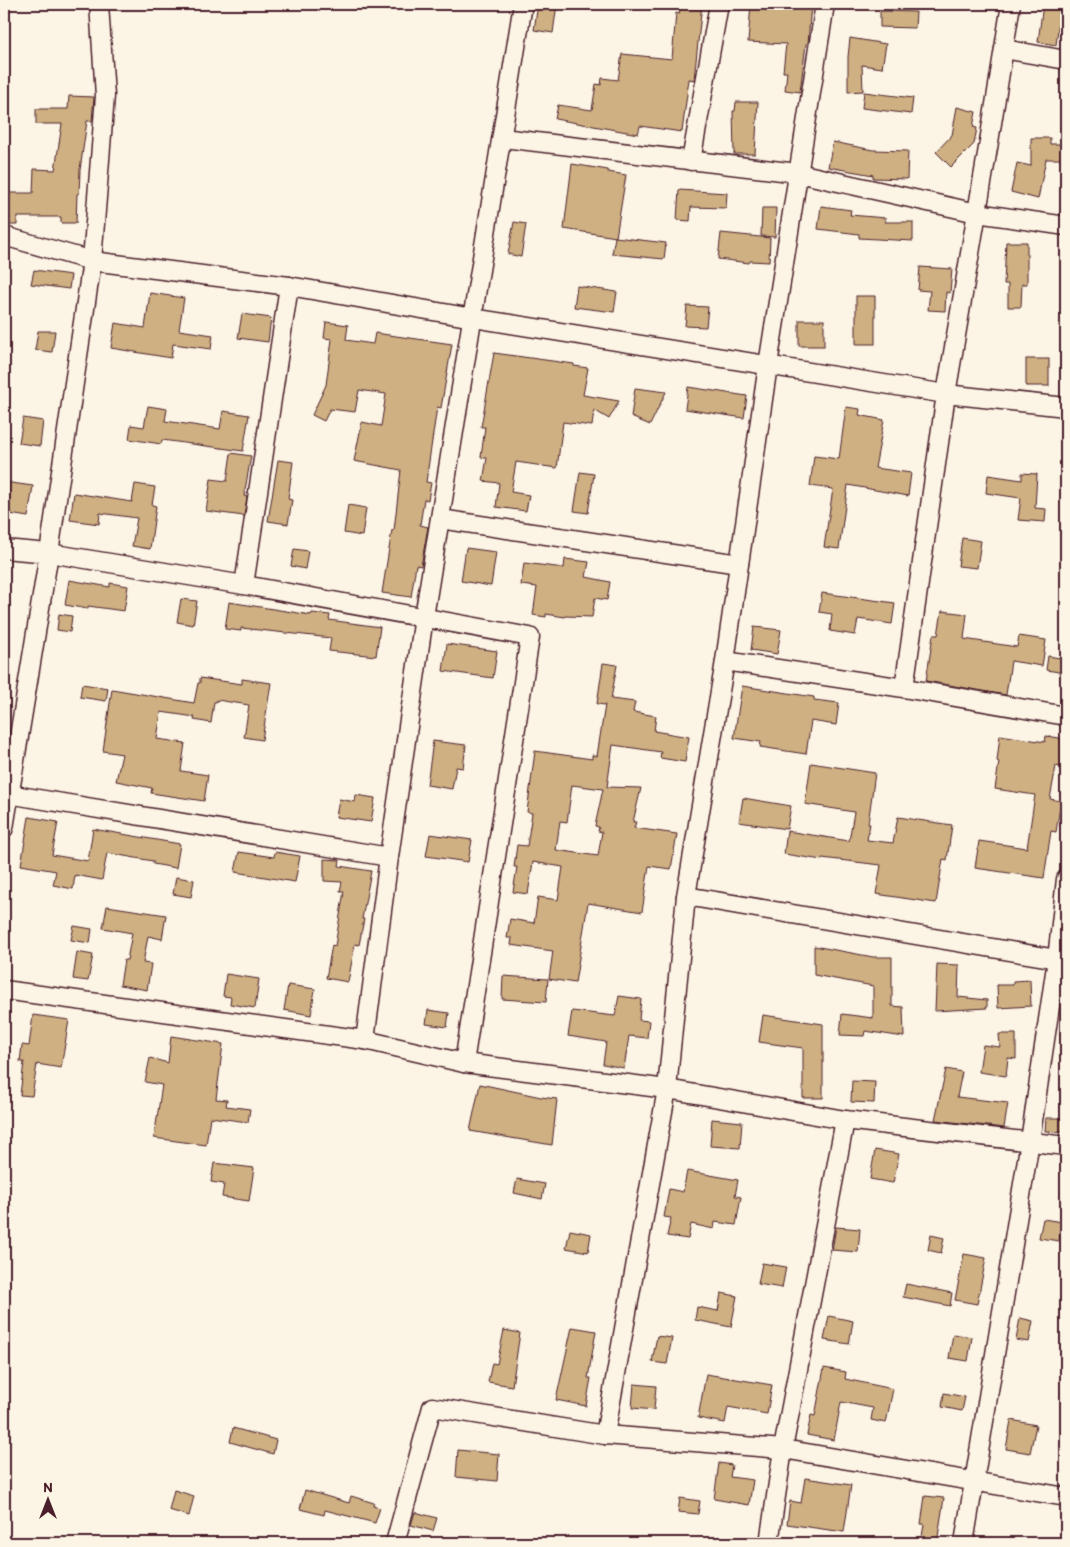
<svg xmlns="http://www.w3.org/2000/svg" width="1070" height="1547" font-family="Itim,sans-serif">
<rect width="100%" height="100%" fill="#fcf5e5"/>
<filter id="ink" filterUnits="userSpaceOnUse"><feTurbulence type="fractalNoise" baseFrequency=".02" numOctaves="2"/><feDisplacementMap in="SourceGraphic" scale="10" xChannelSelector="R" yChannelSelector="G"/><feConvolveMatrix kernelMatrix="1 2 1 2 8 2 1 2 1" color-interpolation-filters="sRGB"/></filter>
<g filter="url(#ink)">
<g fill="#ceb082" stroke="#4a1f2b" fill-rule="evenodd">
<polygon points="538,4 557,4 553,33 534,30"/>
<polygon points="678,4 702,4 694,80 689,79 682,132 640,126 638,134 555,119 558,105 592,110 596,84 601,85 602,78 618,80 622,54 672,59 676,13 680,14"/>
<polygon points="751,4 811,4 808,44 806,44 800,92 785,90 787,72 783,72 786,44 748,42"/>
<polygon points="1043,4 1061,4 1056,45 1038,42"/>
<polygon points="880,11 916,12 915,28 880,27"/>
<polygon points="850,38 886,44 882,68 862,65 863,91 848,92 848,57"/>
<polygon points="864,92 913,98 911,114 862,108"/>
<polygon points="69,96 94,97 92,121 87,121 80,170 79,194 77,194 76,223 61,223 61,217 17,217 17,225 4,225 4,193 33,193 34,169 55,170 62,124 36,124 36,109 68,109"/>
<polygon points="736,102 758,102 755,154 734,154 733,111 735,111"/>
<polygon points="957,107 976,112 973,127 977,128 974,144 951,167 936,152 952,135"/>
<polygon points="1031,138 1050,138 1050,144 1066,144 1066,159 1046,159 1038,199 1011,192 1017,163 1031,166"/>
<polygon points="833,142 873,150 908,151 907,179 873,178 873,175 828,167"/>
<polygon points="572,164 608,170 608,172 626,175 616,237 564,229"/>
<polygon points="679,190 727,193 726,208 691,207 690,221 677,220"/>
<polygon points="821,206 851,210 850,215 886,218 885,222 913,222 913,241 859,238 859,234 818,229"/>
<polygon points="762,208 776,208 775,237 761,236"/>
<polygon points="514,222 526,224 521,257 508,254"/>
<polygon points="721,233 770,238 769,262 750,261 749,263 718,259"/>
<polygon points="615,237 666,243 664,259 612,254"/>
<polygon points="1006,242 1027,242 1027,284 1022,284 1021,307 1008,307 1008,284 1004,284"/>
<polygon points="920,267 952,269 950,293 946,292 945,311 928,310 930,291 918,290"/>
<polygon points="34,270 71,275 69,289 31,284"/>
<polygon points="577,286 617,292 614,312 574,307"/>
<polygon points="150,293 184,298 179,330 213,335 211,349 173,344 171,358 111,348 115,323 145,328"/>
<rect x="856" y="296" width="19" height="48"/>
<polygon points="687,306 708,307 706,327 685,326"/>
<polygon points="242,314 271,318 268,342 238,338"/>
<rect x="799" y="320" width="25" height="26"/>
<polygon points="326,322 348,325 346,340 373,344 375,333 452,344 441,408 437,407 426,482 431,483 428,500 424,499 420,525 428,527 421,566 416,565 411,597 382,593 392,530 394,530 401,470 354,461 362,422 381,426 386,394 359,390 355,412 330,409 324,421 312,415 326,385 332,339 324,338"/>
<polygon points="38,331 55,331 52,352 35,350"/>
<polygon points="494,353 574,364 574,366 588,368 583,395 619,401 609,419 594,410 592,426 563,422 557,468 516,462 511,492 529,495 526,511 496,507 499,483 483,481 487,458 481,457 485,427 481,427"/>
<rect x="1026" y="359" width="23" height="27"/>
<polygon points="688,387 747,396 744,418 685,409"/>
<polygon points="635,388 666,392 650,425 631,417"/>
<polygon points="148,406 167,409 165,421 220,429 223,411 249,415 243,451 162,440 161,444 129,439 131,425 144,427"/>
<polygon points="846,407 860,409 859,415 884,420 875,468 911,473 908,496 848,485 839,549 824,547 833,489 810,486 814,456 839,459"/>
<polygon points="23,418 43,421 40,446 19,443"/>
<polygon points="231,453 251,456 244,496 247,497 244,516 206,511 211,479 227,481"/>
<polygon points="278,460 293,462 288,499 292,500 288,524 268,521"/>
<polygon points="580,472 594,474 588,513 574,511"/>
<polygon points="1022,473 1037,474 1035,508 1046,509 1045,522 1018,520 1021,498 986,493 988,475 1022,480"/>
<polygon points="4,482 33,486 28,517 4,513"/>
<polygon points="135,484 155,487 152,505 156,506 150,549 132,546 137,518 100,513 99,524 70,520 74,493 132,502"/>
<polygon points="348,505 366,508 362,536 344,533"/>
<polygon points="962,538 981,541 977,568 958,566"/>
<polygon points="466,548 496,552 491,586 461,581"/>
<polygon points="294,549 308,551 305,569 291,566"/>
<polygon points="565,559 589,562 586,577 610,582 607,600 595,598 592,617 565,616 565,617 546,614 546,617 533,615 537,587 521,585 524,563 564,568"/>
<polygon points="69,580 110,587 110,583 128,586 124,611 88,606 88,609 65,605"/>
<polygon points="822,593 895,603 892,624 858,619 855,635 830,631 832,614 819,612"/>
<polygon points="181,599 197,601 193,625 177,622"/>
<polygon points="229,602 311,615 312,613 330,615 329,620 380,627 376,656 329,651 331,638 241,628 241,631 225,629"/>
<polygon points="942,611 967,614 964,639 1017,647 1019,636 1046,640 1042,666 1011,661 1006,695 926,681 933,635 938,635"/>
<polygon points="59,614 72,616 70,632 57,630"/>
<polygon points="754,627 781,630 777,654 751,650"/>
<polygon points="447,644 497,651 493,678 443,671"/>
<polygon points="1048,656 1066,659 1066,673 1046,670"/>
<path d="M603,663L617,665L611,699L635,702L633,712L656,716L654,731L689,737L685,762L660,758L661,752L613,745L607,787L641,788L633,822H636L634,828L677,834L671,869L649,866L642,912L588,903L575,983L549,979L553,951L511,945L512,938H507L510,919L534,923L538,897L558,900L563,867L533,862L528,894L513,892L517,867H514L517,845L527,846L532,813L527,812L535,751L592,759V755L597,756L605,705L597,704ZM572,785L603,789L595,826L599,827L598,831L602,832L598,856L556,850L560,821L567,822Z"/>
<polygon points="200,678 242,684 242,679 271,683 262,740 244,737 249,705 217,700 216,702 214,702 211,723 194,720 195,717 161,712 157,739 185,743 181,771 208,775 204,801 151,793 152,788 116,781 122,754 103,751 112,689 194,703 198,683 200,683"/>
<polygon points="82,684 108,688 106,701 80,697"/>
<polygon points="742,686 814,697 814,700 839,703 836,725 811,721 806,754 760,747 761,742 734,738"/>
<polygon points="1000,735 1045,742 1046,736 1066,739 1066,768 1056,766 1050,799 1061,801 1056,832 1051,831 1044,878 975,868 979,841 1027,848 1035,795 995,789 999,762 997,761"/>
<polygon points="433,741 466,745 463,768 456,767 452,789 427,785"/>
<polygon points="811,763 875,773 868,824 870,824 867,840 893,843 898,817 952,825 947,860 943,859 936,903 876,894 881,865 822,858 822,860 784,854 787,831 849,841 854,812 805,804"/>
<polygon points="356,795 375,798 371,822 336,817 339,799 355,802"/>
<polygon points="743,798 791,806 787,829 739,822"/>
<polygon points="29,817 58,822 52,855 88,861 93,829 180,844 176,868 153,864 153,861 107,853 102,880 75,875 73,889 53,885 56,871 21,865"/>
<polygon points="430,834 472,840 468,862 426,856"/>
<polygon points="239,852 274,857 275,852 300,856 295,882 235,872"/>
<polygon points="324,859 340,860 339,866 371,871 362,919 364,919 359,945 355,944 348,982 326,978 332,945 335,946 344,891 340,891 342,882 324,881"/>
<polygon points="176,877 194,880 191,897 173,894"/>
<polygon points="107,906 166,915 162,939 148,936 143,963 151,964 147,990 120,985 124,960 127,960 132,933 103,928"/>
<polygon points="74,926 92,929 90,943 71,940"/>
<polygon points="814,946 873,957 892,957 892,1006 903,1007 904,1037 865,1031 864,1036 840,1035 842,1014 873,1018 873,986 814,975"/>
<polygon points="77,952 93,955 88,981 73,979"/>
<polygon points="937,964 959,965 958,997 987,1000 987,1008 935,1011"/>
<polygon points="226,974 259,979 255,1008 230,1004 231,997 223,996"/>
<polygon points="503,976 548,979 546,1002 502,999"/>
<polygon points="1030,980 1031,1006 998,1008 997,985 1013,985 1013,981"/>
<polygon points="288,985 315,989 311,1015 284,1010"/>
<polygon points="619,996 641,999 639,1020 649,1021 647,1038 629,1036 624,1068 603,1064 606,1042 568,1036 572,1011 615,1016"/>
<polygon points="428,1010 449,1013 447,1027 426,1024"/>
<polygon points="33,1015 69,1020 61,1068 37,1064 32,1096 20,1095 24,1062 20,1062 22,1045 29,1046"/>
<polygon points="763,1015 823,1024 823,1098 803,1098 803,1048 759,1042"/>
<polygon points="999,1034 1016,1034 1016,1059 1008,1058 1006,1076 979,1072 983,1045 1000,1047"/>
<polygon points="171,1036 223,1044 216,1099 227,1100 226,1106 250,1109 248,1122 210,1117 206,1145 154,1138 162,1085 145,1082 150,1058 168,1063"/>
<polygon points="946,1069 962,1072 957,1097 1008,1103 1004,1128 935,1120"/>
<polygon points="852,1081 875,1082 874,1103 851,1102"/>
<polygon points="480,1084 541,1097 557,1099 552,1145 470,1131"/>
<polygon points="1046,1118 1065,1118 1065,1132 1045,1131"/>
<polygon points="712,1119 742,1122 740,1148 710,1146"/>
<polygon points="875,1150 899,1154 893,1183 870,1179"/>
<polygon points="214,1163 254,1168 249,1201 222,1197 224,1184 211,1182"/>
<polygon points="687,1171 738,1180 735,1196 741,1197 736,1225 715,1222 714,1229 691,1224 688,1239 667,1236 671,1218 664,1217 669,1189 683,1192"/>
<polygon points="517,1179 545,1184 542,1199 514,1193"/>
<polygon points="1043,1219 1062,1222 1059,1241 1039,1238"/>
<polygon points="836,1227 860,1229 858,1252 832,1250"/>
<polygon points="570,1230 591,1234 588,1252 566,1248"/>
<polygon points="931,1235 944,1238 941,1253 928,1250"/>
<polygon points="964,1254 986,1258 977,1304 955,1300"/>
<polygon points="762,1263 786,1267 782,1288 758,1284"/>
<polygon points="906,1284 952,1293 950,1306 903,1297"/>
<polygon points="721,1293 737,1296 731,1327 695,1320 697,1307 718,1311"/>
<polygon points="829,1316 853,1321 849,1344 824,1340"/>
<polygon points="1020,1318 1033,1321 1029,1342 1016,1340"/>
<polygon points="572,1327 596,1331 588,1378 591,1378 586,1406 556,1400"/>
<polygon points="504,1330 520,1333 512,1386 488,1382 492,1363 497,1364"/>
<polygon points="953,1334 972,1337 968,1361 949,1358"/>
<polygon points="657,1336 672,1338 667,1364 652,1362"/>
<polygon points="824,1368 846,1372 845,1379 893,1389 886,1423 871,1420 873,1408 841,1402 834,1440 807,1435 811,1415 815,1416"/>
<polygon points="706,1374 772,1385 767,1414 728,1407 725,1423 698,1418"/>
<polygon points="634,1384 656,1386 654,1410 632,1408"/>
<polygon points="944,1393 965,1397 962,1411 942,1407"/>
<polygon points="1011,1420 1036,1425 1030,1453 1006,1449"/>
<polygon points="233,1428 276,1440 273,1454 230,1442"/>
<polygon points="458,1450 499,1454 497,1481 456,1477"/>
<polygon points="719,1463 732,1465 730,1477 753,1480 749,1505 714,1499"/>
<polygon points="805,1478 851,1485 844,1532 787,1524 790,1501 801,1503"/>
<polygon points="174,1490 194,1496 189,1516 169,1510"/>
<polygon points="305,1490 349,1503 351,1496 374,1503 373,1506 380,1508 375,1523 325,1510 324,1515 300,1509"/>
<polygon points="925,1496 944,1498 937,1543 921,1543 924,1524 921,1524"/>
<polygon points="680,1498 700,1501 698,1514 678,1512"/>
<polygon points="415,1512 437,1518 433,1531 411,1525"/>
</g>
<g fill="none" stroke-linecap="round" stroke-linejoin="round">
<defs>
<g id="minor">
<polyline points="1004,49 1066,60"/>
<polyline points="502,138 798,173 977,213 1066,226"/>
<polyline points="691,161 719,4"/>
<polyline points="4,236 92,261 289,286 473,318 946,394 1066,407"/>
<polyline points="440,519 739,564"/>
<polyline points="4,549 49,553 244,585 530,637 464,1063"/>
<polyline points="244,585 289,286"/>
<polyline points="725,661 904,688 1066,716"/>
<polyline points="904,688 946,394 989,142 1011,4"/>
<polyline points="8,794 389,857"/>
<polyline points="4,828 49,553 92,261 105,96 99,4"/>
<polyline points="686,896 1057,959"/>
<polyline points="4,990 365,1040 464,1063 667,1089 845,1120 1066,1146"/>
<polyline points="365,1040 389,857 424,617 523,4"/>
<polyline points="605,1435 667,1089 686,896 725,661 768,365 825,4"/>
<polyline points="395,1543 432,1407 605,1435 783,1449 1066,1497"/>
<polyline points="769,1543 783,1449 845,1120"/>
<polyline points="964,1543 1030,1141 1057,959 1066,879"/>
</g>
</defs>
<use href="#minor" stroke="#4a1f2b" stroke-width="21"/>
<use href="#minor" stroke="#fcf5e5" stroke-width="18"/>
</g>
</g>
<rect width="1070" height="1547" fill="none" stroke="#fcf5e5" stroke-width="20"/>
<rect x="10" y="10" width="1050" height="1527" fill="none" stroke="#4a1f2b" stroke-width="2" filter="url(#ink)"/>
<g transform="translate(48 1500)" stroke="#fcf5e5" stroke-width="4" paint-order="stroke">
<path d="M0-4L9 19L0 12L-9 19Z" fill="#4a1f2b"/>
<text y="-8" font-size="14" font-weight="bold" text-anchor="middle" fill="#4a1f2b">N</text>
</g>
</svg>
